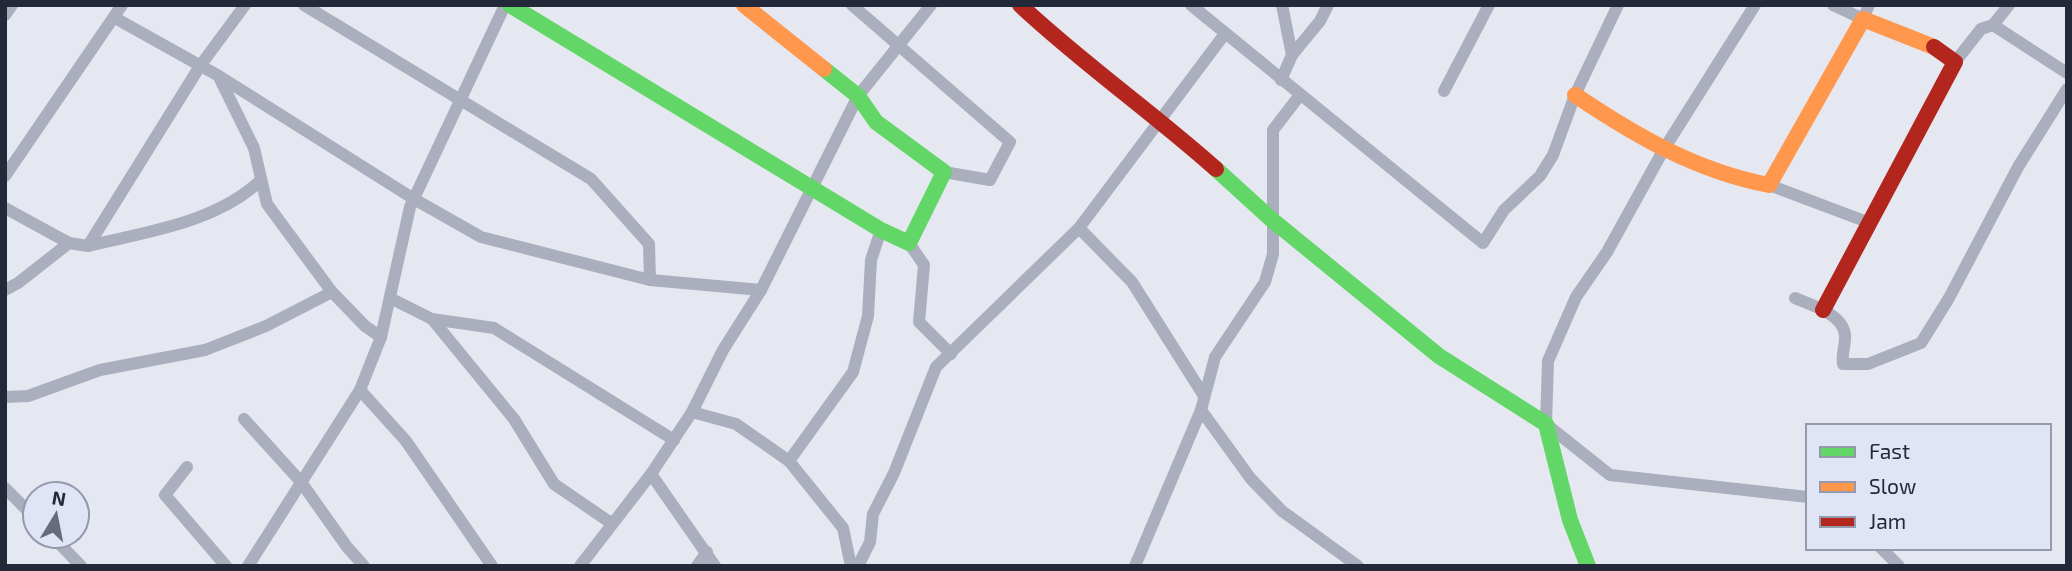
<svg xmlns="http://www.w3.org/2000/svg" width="2072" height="571" font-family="'Exo 2',sans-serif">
<rect width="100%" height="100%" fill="#e5e8f1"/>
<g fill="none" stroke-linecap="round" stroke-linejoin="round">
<g stroke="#aaaebd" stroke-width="12">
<polyline points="304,5 591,179 649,244 650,280"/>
<polyline points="852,5 1010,142 990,180 944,172"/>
<polyline points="1191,5 1483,243 1504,210 1540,176 1553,155 1575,95 1618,5"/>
<polyline points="1755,5 1664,149 1607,252 1576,297 1548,361 1546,424 1610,475 1808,497"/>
<polyline points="1833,5 1863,19 1869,5"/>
<polyline points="2009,5 1993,25 2067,73"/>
<polyline points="5,15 12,5"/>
<polyline points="115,18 219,76 414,199 481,237 650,280 761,290"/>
<polyline points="1292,55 1320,21 1328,5"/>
<polyline points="1955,62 1981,29 1993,25"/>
<polyline points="220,79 254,148 267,204 332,292 365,326 381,337"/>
<polyline points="1281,80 1292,55 1282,5"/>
<polyline points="1444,91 1489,5"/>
<polyline points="1300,95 1273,130 1273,254 1265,282 1215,357 1201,410 1251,479 1282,511 1358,566"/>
<polyline points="5,176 122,5"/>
<polyline points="1769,185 1870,223"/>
<polyline points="5,208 69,243"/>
<polyline points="1079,228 1132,282 1204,396"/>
<polyline points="909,243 924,265 919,322 951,354"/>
<polyline points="88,246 200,66 245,5"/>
<path d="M5,290L18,283L69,243L88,246C146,232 215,223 260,181"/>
<polyline points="390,298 432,319 494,328 674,440"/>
<path d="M1795,298C1811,305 1843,314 1845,335C1846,345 1841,354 1843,364H1868L1921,343L1949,298L2018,167L2067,89"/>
<polyline points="432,319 514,419 554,484 611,523"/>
<polyline points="360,390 406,441 492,566"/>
<polyline points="5,397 28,396 100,370 205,350 266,326 332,292"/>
<polyline points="692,412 736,424 789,461 853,372 868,316 871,260 881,230"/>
<polyline points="244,419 301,482 347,547 364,566"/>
<polyline points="789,461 843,528 851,566"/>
<polyline points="187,467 165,495 226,566"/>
<polyline points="651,474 715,566"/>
<polyline points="5,488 35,518"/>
<polyline points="52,536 81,566"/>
<polyline points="1881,548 1899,566"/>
<polyline points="248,566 360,390 381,337 410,207 505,5"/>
<polyline points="580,566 651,474 692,412 723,350 761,290 858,96 931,5"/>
<polyline points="697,566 707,552"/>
<polyline points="858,566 870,542 873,514 894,473 936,367 1079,228 1224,35"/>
<polyline points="1135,566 1201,410"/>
</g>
<g stroke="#63d668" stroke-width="16">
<polyline points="510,5 881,230 909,243 944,172 876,122 858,96 824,69"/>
<polyline points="1216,169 1271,219 1439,356 1546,424 1570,520 1588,566"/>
</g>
<g stroke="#ff974d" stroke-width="16">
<polyline points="744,5 824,69"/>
<path d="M1575,95C1636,136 1696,171 1769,185L1863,19L1934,47"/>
</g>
<g stroke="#b3261e" stroke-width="16">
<path d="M1020,5C1082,63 1152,112 1216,169"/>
<polyline points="1823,310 1955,62 1934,47"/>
</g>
</g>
<rect width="2072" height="571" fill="none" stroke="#24293a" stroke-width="14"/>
<rect x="1806" y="424" width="245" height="126" fill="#dfe5f7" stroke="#949aab" stroke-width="2"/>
<rect x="1820" y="447" width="35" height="10" fill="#63d668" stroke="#949aab" stroke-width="2"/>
<text x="1869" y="459" font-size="21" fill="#24293a">Fast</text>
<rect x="1820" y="482" width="35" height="10" fill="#ff974d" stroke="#949aab" stroke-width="2"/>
<text x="1869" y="494" font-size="21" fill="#24293a">Slow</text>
<rect x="1820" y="517" width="35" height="10" fill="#b3261e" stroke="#949aab" stroke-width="2"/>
<text x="1869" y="529" font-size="21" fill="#24293a">Jam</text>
<g transform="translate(56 515) rotate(10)"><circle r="33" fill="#dfe5f7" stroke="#949aab" stroke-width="2"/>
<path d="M0-5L12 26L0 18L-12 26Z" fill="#686c7a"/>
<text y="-10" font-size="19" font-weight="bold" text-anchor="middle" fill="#24293a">N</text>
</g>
</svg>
